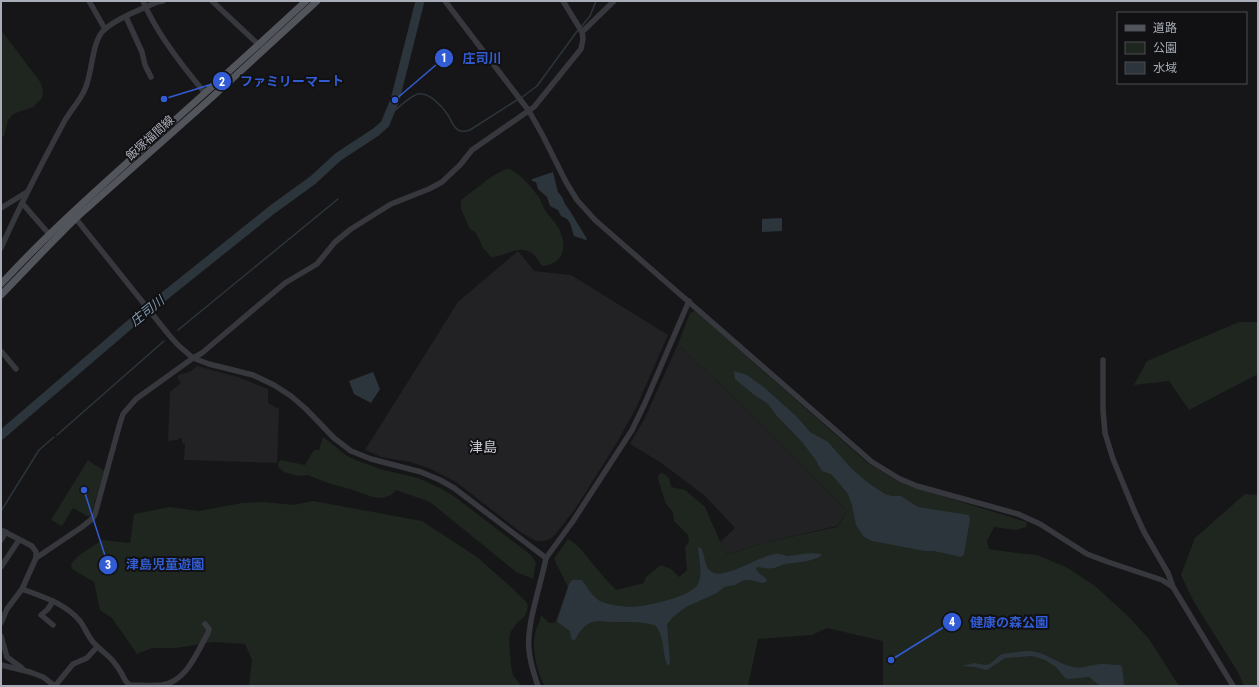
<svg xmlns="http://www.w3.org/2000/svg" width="1259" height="687" font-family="'Roboto Condensed','Noto Sans JP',sans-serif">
<rect width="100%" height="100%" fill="#161618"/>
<g fill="#222225">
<polygon points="518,251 534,271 571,275 668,335 635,410 616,444 575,509 555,535 550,539 543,541 536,541 522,533 456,482 431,469 411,462 381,457 365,450 458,302"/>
<polygon points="678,344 762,424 847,511 837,526 767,542 725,555 720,542 735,528 704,495 660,462 630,444 645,418"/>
<polygon points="197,366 238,377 268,389 268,403 279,409 277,463 184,460 185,444 182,443 182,439 178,438 178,440 168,441 170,392 181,383 177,377 180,374 190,372"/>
</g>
<g fill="#1e261f">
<polygon points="1,30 41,83 43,92 42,98 33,107 13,114 8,120 4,136 1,138"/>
<path d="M506,169C516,168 532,188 538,196C541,201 543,208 547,213C550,217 555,222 558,227C568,245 565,264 542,266C539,262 536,256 532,253C519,244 505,257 491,257L483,248L476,233L470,229L468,225L461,209V200L491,177Z"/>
<path d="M695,311L869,464L898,481L916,488L1027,522L1026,527L1016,530L994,527L987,541L989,549L1016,553L1037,555L1066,567L1095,586L1128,616L1149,639L1179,686H883V641L827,628L812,635L758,639L748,686H545C536,671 531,648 536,630C538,625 540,621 541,615L549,623H555L568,587L554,559L568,539C581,546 587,558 597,569C603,576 609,583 616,590L644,583L646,577L661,565L671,569L679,577L687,570L685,547L689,542L688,535L674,521L673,512L666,504L658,479L659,474L663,473L669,478L671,487L685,490L705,507L726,555L767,542L837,527L847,511L762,424L678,344L690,313Z"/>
<polygon points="1239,322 1258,322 1258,374 1189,410 1169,381 1134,385 1147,361"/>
<polygon points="323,437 347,456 358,461 380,469 418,478 442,489 455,497 531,555 536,563 533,579 516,572 430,502 396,490 391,495 383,498 373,497 350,489 331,484 307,475 298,476 284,472 279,468 278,464 280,460 305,465 314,450 319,450"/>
<polygon points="88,460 104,471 92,512 89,517 73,508 62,526 51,520"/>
<polygon points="1245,494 1258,495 1258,686 1244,686 1238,672 1194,602 1181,575 1195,538"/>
<polygon points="313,501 422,521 477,557 512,588 526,602 528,606 526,614 523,618 516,624 510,633 509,641 511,666 513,675 521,686 249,686 252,660 245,644 213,642 176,648 152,648 137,654 112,618 100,610 94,582 72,569 71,564 78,556 102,540 130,543 134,514 170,507 199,511 242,503 263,502 294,505"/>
</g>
<g fill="#2c353c">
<polygon points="553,172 558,192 562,197 565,204 570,211 587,239 586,240 574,236 570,223 567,219 561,216 558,210 550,206 547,197 538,189 536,182 532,181 532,179"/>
<polygon points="782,218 782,231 762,232 762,219"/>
<polygon points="734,371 747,375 766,389 797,417 810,432 828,442 851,468 867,482 885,494 891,496 901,496 918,507 969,515 970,520 964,554 961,557 934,551 925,551 872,541 864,537 856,525 852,505 848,494 838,482 831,474 822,471 815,459 802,442 777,416 768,404 753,394 735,379"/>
<polygon points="373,372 380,389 371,403 354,394 349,381"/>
<path d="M700,547C706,554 703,567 712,572C725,580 760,555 776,554C780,553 784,556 788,556C799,555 810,552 821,554V556C810,562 798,562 786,564C782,564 778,567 774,568C768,569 763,568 757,567L756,569C759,574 764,576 767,580L766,582L762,583L750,580H744L735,585L724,587L717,593L686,607L673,617L667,624L670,663L668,666C661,652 666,638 655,625C640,621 626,622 611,622C605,622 599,620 592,622C584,625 579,632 575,640H573L571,638L570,631L560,624L557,621L569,584L572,580H582C588,588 593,598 602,602C613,606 630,608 642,606C654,604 692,596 698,584C703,574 699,558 698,548Z"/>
<path d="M1025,651C1047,651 1053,662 1073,667C1082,669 1085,666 1094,665C1102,663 1112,665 1120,665L1122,667L1124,684L1123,686H1100L1089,677L1069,679L1065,678L1056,667L1045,660L1032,656L1005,658L987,670L975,667L962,666L974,663L985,665L990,664L999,656L1002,654Z"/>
</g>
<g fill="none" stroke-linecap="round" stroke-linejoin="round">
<g stroke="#2c353c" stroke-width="1.5">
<polyline points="581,27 590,16 596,1"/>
<polyline points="521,98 537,86 578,30"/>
<path d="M388,117C395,111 409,96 418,94C429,92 442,106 448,115C451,120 454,130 461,131C464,132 467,131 470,130L517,100"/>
<polyline points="178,330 338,199"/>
<polyline points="57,435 164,341"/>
<polyline points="1,511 39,450 54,437"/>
</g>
<polyline stroke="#2c353c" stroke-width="9" points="1,435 142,314 273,209 313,180 338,157 376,132 385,124 395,100 420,1"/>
<g stroke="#37383d" stroke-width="5.5">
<polyline points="89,1 105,29"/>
<path d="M143,1C156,33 183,67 205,93"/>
<polyline points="212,1 259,45"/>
<polyline points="445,1 529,111 543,136 566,182 577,200 595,220 872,462 900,479 917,486 1018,514 1040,524 1087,554 1108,562 1162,580 1173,587"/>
<polyline points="126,17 142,52 145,65 151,77"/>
<polyline points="582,32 614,1"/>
<polyline points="22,203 49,234"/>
<polyline points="1,208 27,192"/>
<polyline points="73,215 169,335 178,345 193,358 209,364 253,375 274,385 291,396 306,409 334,438 351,451 371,459 421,472 440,480 454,488 546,558 573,521 632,430 645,403 689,301"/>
<path d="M1,248C20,205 42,163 64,122C70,111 80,101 85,89C93,72 91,41 105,29C119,17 140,10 157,2L163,1"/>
<polyline points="1,351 16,369"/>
<polyline points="1103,360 1103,410 1105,433 1113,459 1134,510 1144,532 1168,573 1173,587 1233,686"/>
<polyline points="1,530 32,546 36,552 36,558"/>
<polyline points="1,540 6,532"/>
<polyline points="1,567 19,540"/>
<path d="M22,589C43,597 65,603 80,621C85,628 88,636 93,642C99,649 107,654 113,661C115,664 118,667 120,671C124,676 124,682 130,685C141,685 152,686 162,685C187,681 197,652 208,633L209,629L205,624"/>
<polyline points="53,601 48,609 41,615 53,625"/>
<polyline points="1,623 7,609 22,589 36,558 82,527 92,519 95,514 120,423 123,414 136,399 193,358 202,353 285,283 317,264 335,242 351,229 391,204 429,189 442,182 460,165 472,150 534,107 581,49 583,39 582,32 563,1"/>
<polyline points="1,636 7,657 22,668"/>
<polyline points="1,665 30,672 43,677 55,686"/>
<polyline points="55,686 73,664 87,658 97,647"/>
<path d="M538,686C534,674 530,663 529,650C526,626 541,584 546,558"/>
</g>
<g stroke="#53555c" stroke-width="7">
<path d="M1,284C47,234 98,189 148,144C201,97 254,49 306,1"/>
<polyline points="1,295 53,241 76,218 209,100 317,1"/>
</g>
</g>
<g text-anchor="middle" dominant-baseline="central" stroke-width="4" stroke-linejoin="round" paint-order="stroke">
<g font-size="12" fill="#a8adb8" stroke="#111113">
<text transform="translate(150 138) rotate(-42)">飯塚福間線</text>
</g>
<g font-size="13" font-style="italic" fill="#7f9bb3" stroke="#111113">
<text transform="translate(147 311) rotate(-39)">庄司川</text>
</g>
<g font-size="14" fill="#c9ccd4" stroke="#111113">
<text x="483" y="447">津島</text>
</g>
</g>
<path fill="none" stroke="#325cd3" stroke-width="1.5" d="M395 100L444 58M164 99L222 81M84 490L108 565M891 660L952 622"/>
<g fill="#325cd3" stroke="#111113" stroke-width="1.5">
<circle cx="395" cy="100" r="4"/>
<circle cx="164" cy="99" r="4"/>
<circle cx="84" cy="490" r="4"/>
<circle cx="891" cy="660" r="4"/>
<circle cx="444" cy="58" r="10"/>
<circle cx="222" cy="81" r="10"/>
<circle cx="108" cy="565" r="10"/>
<circle cx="952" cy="622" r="10"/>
</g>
<g font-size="12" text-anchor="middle" font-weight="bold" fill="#fff">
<text x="444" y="62">1</text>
<text x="222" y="86">2</text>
<text x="108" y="569">3</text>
<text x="952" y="626">4</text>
</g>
<g font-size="13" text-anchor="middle" font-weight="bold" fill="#325cd3" stroke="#111113" stroke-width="4" stroke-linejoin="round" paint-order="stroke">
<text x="482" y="63">庄司川</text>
<text x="292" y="86">ファミリーマート</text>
<text x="165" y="569">津島児童遊園</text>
<text x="1009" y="627">健康の森公園</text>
</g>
<rect width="1259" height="687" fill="none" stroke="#a8adb8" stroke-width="4"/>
<rect x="1117" y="12" width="130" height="72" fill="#111113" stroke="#4d4f55"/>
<rect x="1125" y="25" width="20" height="6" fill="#53555c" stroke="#4d4f55"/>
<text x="1153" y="32" font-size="12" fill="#a8adb8">道路</text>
<rect x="1125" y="42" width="20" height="12" fill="#1e261f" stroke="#4d4f55"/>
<text x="1153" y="52" font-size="12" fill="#a8adb8">公園</text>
<rect x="1125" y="62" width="20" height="12" fill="#2c353c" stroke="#4d4f55"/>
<text x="1153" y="72" font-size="12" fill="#a8adb8">水域</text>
</svg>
